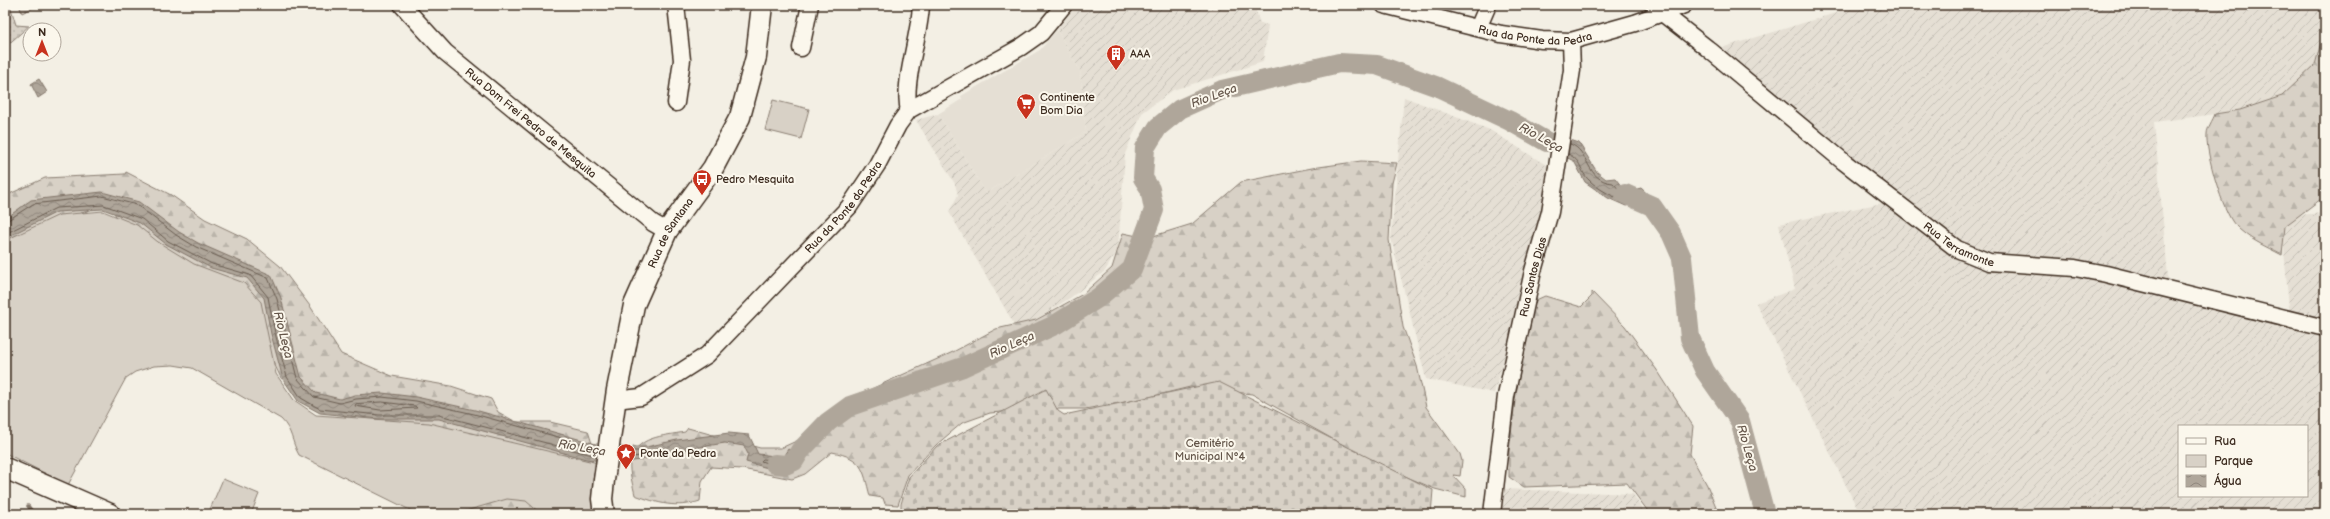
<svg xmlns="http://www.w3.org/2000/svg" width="2330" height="519" font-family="'Balsamiq Sans',sans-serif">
<defs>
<pattern id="industrial-furrows" width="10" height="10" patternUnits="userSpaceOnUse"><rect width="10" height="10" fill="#e5dfd4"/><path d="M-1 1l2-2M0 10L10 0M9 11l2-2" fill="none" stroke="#c5c0b6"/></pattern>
<pattern id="grass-dots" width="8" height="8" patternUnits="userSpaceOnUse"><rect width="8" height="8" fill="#d8d1c6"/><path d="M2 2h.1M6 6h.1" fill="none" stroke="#bab4aa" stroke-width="1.8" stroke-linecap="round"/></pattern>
<pattern id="forest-firs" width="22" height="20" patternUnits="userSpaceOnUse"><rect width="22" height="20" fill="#d8d1c6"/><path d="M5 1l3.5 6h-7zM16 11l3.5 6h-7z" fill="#bab4aa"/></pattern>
<pattern id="cemetery-stones" width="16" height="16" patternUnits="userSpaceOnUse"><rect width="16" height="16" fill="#d8d1c6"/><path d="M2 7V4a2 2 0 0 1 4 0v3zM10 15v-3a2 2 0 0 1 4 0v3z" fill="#bab4aa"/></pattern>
<pattern id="water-waves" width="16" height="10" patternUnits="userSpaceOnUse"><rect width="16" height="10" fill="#afa69a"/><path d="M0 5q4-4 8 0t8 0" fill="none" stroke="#90877d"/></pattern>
</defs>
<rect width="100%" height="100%" fill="#f3efe4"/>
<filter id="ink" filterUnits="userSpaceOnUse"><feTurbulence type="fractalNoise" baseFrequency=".025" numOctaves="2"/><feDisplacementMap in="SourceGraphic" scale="8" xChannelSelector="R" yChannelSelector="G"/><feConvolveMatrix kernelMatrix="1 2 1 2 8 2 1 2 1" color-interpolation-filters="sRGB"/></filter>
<g filter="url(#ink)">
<polygon fill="#e5dfd4" points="1057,30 1080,71 1086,132 986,193 938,114 962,99 961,96 1040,50"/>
<g fill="url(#industrial-furrows)" fill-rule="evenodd">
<polygon points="1077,5 1254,5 1260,23 1268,25 1263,62 1173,90 1142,113 1125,154 1118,249 1105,271 1070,298 1018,331 949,212 958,195 955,184 916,120 938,114 986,193 1086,132 1080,71 1057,30"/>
<path d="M1836,5H2325V100L2154,122L2169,288L2290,319L2281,216L2325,213V514H1860L1756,303L1795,289L1779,224L1892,201L1708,52L1839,12ZM2179,426H2307V496H2179Z"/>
<polygon points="1404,97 1490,130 1559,173 1494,393 1426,379 1391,238"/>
<polygon points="1503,489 1633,494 1646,514 1500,514"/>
</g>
<g fill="url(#grass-dots)" stroke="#8a7e72">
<polygon points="5,5 10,5 16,25 29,26 5,47"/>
<polygon points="19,5 38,5 22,13"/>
</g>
<g fill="url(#forest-firs)" stroke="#8a7e72">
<path d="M2325,27V196L2285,226L2282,255C2265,246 2248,239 2235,225C2223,212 2205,152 2207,134C2207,128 2213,120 2215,114L2240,110L2282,96L2315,65Z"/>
<path d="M1361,161L1397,163L1392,183L1389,240L1403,327L1417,366L1426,407L1460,454L1462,461L1460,476L1453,475L1466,489V497L1435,489L1379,465L1252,394L1190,387L1142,399L1085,409H1037L990,413L962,423L936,445L908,475L898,505L885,504L883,498L870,496C863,469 863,458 832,452L805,474L792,479L742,469L711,467L702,481L700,501C677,509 657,503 635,495C633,485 629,473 630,463C634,436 664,436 685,432L688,428L760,448H781L805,437L825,427L842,407L871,389L953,352L996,329L1036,320L1083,294L1112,268L1123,233L1147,238L1192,224L1241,182L1312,168Z"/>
<polygon points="126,172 171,195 205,219 247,239 280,266 310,306 341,354 392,376 451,386 491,399 498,412 516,422 550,422 588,431 594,450 587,499 591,514 429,514 412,433 346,417 281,378 264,342 126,235 109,203 5,241 5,196 45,178 125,174"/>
<polygon points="1592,292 1625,326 1659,373 1693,426 1690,454 1707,485 1719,514 1650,514 1627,483 1524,487 1509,477 1509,451 1523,334 1536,300 1545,296 1581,307 1592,296"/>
</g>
<polygon fill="url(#cemetery-stones)" stroke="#8a7e72" points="1219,382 1433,490 1431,514 901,514 901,504 909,477 937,446 1046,389 1058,411 1064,415"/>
<g fill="#d8d1c6" stroke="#8a7e72">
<polygon points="773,100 809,109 801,139 765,130"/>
<path d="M103,211L137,225L158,242L194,264L244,283L261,302L276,374L294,400L316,415L429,423L598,463L593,514H541L526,501L507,499L455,514H418L299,455C291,441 293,431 281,419L192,368L173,365L154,366L135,372L126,378L68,485L7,454L5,434V244L6,240L59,215Z"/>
<polygon points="223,479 259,494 251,514 208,514"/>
</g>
<g fill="url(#water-waves)" stroke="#817468">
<polygon points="39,79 47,92 38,98 31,84"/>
<polygon points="1524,124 1579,143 1597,172 1606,179 1615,178 1626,192 1641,188 1653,199 1650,207 1637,202 1635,204 1626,206 1608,198 1585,182 1574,161 1521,136"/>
<polygon points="102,192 139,202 179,232 198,243 271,275 281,298 301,377 316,393 340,399 355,395 382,393 416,397 475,410 596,444 620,447 646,447 677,440 729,433 749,435 758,454 783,457 788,449 804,458 792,472 775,470 746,462 748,454 744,446 725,443 668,452 641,460 617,463 586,459 439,419 379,419 320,413 298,401 283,379 271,334 264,298 247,278 211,268 166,244 140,223 103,209 57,212 5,238 5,219 31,200"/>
</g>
<polygon fill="#f3efe4" points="626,445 633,445 630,463 623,464"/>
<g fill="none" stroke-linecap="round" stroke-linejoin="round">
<g stroke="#695c50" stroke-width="1">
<polyline points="1551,146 1527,134 1526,132 1529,130 1552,139"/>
<path d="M1568,154C1583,161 1579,171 1589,180C1599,190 1614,197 1627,202L1636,198L1644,199L1639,193L1624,195L1613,183C1585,181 1590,150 1570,144"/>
<polyline points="5,222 33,204 102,196 137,205 176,235 196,247 268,278 277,299 297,378 314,397 340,403 356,399 382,397 416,401 474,414 598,448"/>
<polyline points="5,234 56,208 104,205 142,219 168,241 212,264 250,275 268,297 275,333 287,377 301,398 320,409 379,415 439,415 596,456"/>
<polygon points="382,402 415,406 417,408 380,410 355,406 356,404"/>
<polygon points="790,455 797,460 790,468 776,466 761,461 763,459 784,461"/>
<polyline points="618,458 641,456 646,453 644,451 619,451"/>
</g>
<polyline stroke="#817468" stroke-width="3.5" points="28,506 34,514"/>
<g stroke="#afa69a" stroke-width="20">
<polyline points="1625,194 1652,206 1671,233 1682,258 1690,338 1705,371 1740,421 1765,514"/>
<polyline points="775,464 785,465 794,461 800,451 828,422 850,406 963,367 1055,325 1098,298 1132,269 1154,210 1150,189 1143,178 1145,148 1158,127 1180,109 1222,90 1339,63 1377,65 1438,87 1510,121 1547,142"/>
</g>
<defs>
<g id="minor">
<path id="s1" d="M402,5L445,52L653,223L667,231"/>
<path id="s2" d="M1384,5L1501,34L1542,40L1571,41L1635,23L1684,5"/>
<path id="s3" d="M1655,5L1661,12L1707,48L1844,162L1957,249L1989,262L2075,268L2106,274L2325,328"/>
<polyline points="1478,28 1488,5"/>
<polyline points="801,48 810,5"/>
<polyline points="676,103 682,60 676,5"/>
<path d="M909,110C902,84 920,35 921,5"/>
<path id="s4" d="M615,400L641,397L707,355L849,207L877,165L898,125L909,110L1021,47L1041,33L1064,5"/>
<path id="s5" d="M1492,514L1506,396L1533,271L1550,212L1572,70L1571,41"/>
</g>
<g id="major">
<polyline points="5,468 110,514"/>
<path id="s6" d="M604,514L602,499L604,480L617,390L634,305L667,231L713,168L740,117L756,57L762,5"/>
</g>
</defs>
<use href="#minor" stroke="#3b2a1e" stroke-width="19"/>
<use href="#major" stroke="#3b2a1e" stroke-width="23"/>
<use href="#minor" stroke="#fbf7ec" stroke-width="16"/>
<use href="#major" stroke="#fbf7ec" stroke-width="20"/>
</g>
</g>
<defs>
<symbol id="building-pin" viewBox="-11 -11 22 30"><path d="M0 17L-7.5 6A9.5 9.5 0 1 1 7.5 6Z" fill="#c8321e" stroke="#fbf7ec"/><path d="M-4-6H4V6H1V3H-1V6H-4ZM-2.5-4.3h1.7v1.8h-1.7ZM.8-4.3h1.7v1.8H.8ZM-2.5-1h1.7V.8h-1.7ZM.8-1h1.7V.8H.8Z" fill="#fff"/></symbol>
<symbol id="supermarket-pin" viewBox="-11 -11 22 30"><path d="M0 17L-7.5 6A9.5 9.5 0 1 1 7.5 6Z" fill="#c8321e" stroke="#fbf7ec"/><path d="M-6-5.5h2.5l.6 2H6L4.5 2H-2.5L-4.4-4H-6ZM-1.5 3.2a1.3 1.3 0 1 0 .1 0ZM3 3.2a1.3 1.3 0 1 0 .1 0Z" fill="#fff"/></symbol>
<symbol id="bus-pin" viewBox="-11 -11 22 30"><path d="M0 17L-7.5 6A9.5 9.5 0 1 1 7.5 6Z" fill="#c8321e" stroke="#fbf7ec"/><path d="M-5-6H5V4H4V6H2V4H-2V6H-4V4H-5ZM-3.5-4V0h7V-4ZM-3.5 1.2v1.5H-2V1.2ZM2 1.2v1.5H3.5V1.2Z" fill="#fff"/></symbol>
<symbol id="sight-pin" viewBox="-11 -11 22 30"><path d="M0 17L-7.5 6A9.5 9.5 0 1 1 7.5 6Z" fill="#c8321e" stroke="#fbf7ec"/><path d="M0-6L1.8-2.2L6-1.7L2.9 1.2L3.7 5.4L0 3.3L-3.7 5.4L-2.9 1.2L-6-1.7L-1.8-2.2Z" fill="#fff"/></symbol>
</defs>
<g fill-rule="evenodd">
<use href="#building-pin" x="1105" y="43" width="22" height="30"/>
<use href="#supermarket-pin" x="1015" y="92" width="22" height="30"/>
<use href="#bus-pin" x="691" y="168" width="22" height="30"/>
<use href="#sight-pin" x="615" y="442" width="22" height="30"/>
</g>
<g text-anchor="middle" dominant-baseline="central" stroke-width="4" stroke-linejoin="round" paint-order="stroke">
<g font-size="11" fill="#3b2a1e" stroke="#fbf7ec">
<text stroke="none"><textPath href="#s2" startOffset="155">Rua da Ponte da Pedra</textPath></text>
<text stroke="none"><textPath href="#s1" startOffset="175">Rua Dom Frei Pedro de Mesquita</textPath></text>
<text stroke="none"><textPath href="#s4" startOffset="306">Rua da Ponte da Pedra</textPath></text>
<text stroke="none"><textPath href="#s6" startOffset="293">Rua de Santana</textPath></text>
<text stroke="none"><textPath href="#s3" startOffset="388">Rua Terramonte</textPath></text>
<text stroke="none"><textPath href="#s5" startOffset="241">Rua Santos Dias</textPath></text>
</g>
<g font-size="11" fill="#3b2a1e" stroke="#fbf7ec" text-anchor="start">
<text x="1130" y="54">AAA</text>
<text x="1040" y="97">Continente<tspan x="1040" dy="13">Bom Dia</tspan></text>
<text x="716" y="179">Pedro Mesquita</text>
<text x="640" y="453">Ponte da Pedra</text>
</g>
<g font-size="11" fill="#625448" stroke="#fbf7ec">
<text x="1210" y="443">Cemitério<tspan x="1210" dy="13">Municipal Nº4</tspan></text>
</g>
<g font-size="12" font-style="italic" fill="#645549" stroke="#fbf7ec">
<text transform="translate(1214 96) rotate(-20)">Rio Leça</text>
<text transform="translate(1541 138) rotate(29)">Rio Leça</text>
<text transform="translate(283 335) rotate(76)">Rio Leça</text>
<text transform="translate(1012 345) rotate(-24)">Rio Leça</text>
<text transform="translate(582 448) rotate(10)">Rio Leça</text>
<text transform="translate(1747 448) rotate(74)">Rio Leça</text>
</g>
</g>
<rect width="2330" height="519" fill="none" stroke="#fbf7ec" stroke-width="20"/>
<rect x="10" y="10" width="2310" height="499" fill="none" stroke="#3b2a1e" stroke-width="1.5" filter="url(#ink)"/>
<rect x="2178" y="425" width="130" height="72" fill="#fbf7ec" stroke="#aea59a"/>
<rect x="2186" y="438" width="20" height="6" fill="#fbf7ec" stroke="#aea59a"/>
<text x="2214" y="445" font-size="12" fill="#3b2a1e">Rua</text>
<rect x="2186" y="455" width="20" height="12" fill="#d8d1c6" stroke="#aea59a"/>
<text x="2214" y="465" font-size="12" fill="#3b2a1e">Parque</text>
<rect x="2186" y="475" width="20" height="12" fill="url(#water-waves)" stroke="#aea59a"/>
<text x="2214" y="485" font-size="12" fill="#3b2a1e">Água</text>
<g transform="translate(42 42)"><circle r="19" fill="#fbf7ec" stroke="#aea59a"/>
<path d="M0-3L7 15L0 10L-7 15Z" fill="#c8321e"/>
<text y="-6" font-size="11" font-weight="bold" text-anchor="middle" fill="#3b2a1e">N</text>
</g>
</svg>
